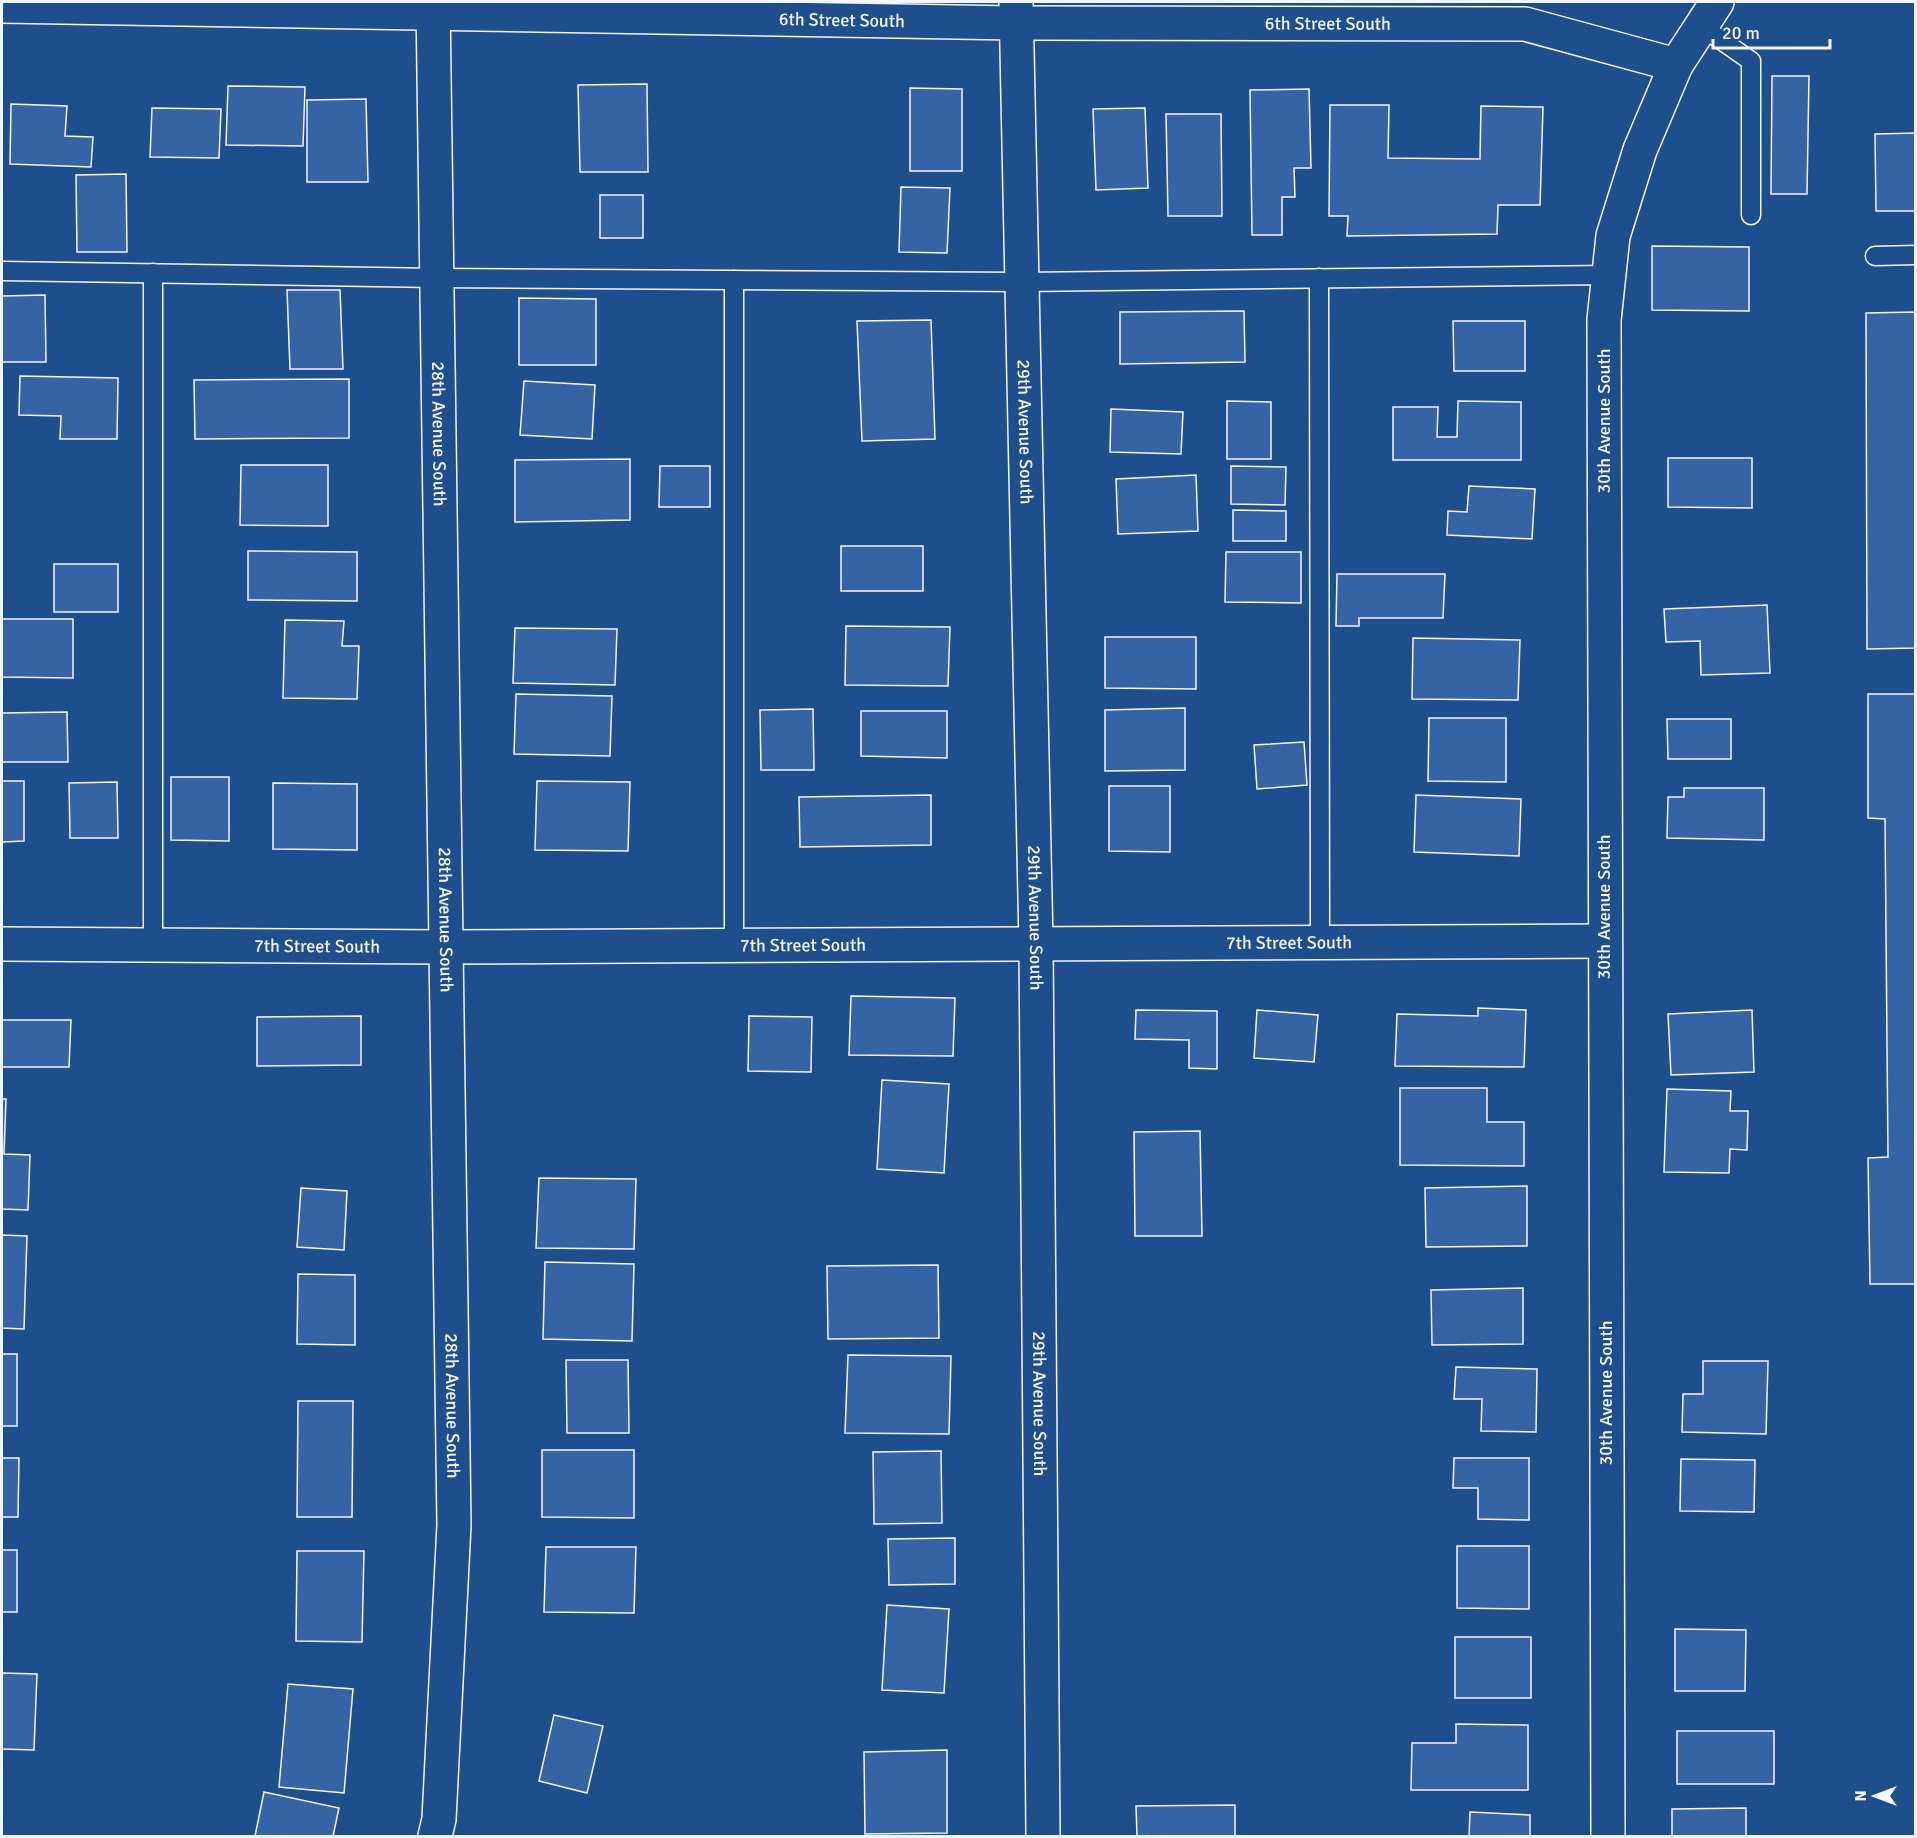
<svg xmlns="http://www.w3.org/2000/svg" width="1917" height="1838" font-family="Signika,sans-serif">
<rect width="100%" height="100%" fill="#1f4e8c"/>
<g fill="#3563a3" stroke="#f2f6ff" stroke-width="1.5">
<polygon points="1772,76 1809,76 1807,194 1771,194"/>
<polygon points="647,84 648,172 580,172 578,85"/>
<polygon points="228,86 305,87 303,146 226,145"/>
<polygon points="910,88 962,89 962,171 910,171"/>
<polygon points="1309,89 1311,168 1294,168 1295,197 1282,197 1282,235 1252,235 1250,90"/>
<polygon points="366,99 368,182 307,182 307,100"/>
<polygon points="11,104 67,106 65,136 93,137 91,167 10,164"/>
<polygon points="1330,105 1389,105 1388,158 1480,159 1481,106 1543,107 1540,205 1498,205 1497,234 1347,236 1348,216 1329,216"/>
<polygon points="152,108 221,109 219,158 150,157"/>
<polygon points="1145,108 1148,188 1096,190 1093,109"/>
<polygon points="1166,114 1221,114 1222,216 1168,216"/>
<polygon points="1916,133 1916,211 1876,211 1875,134"/>
<polygon points="126,174 127,252 77,252 76,175"/>
<polygon points="901,187 950,188 947,253 899,252"/>
<rect x="600" y="195" width="43" height="43"/>
<polygon points="1652,246 1749,247 1749,311 1652,310"/>
<polygon points="287,290 340,290 343,369 290,369"/>
<polygon points="45,295 46,362 2,362 2,296"/>
<polygon points="519,298 596,299 596,365 519,365"/>
<polygon points="1244,311 1245,362 1120,364 1120,312"/>
<polygon points="1916,312 1916,648 1867,649 1866,313"/>
<polygon points="931,320 935,439 862,441 857,321"/>
<polygon points="1453,321 1525,321 1525,371 1454,371"/>
<polygon points="20,376 118,378 117,439 60,439 61,416 19,415"/>
<polygon points="349,379 349,438 195,439 194,380"/>
<polygon points="524,381 595,385 592,439 520,435"/>
<polygon points="1227,401 1271,402 1271,459 1227,459"/>
<polygon points="1458,401 1521,402 1521,460 1393,460 1393,407 1438,407 1437,437 1457,437"/>
<polygon points="1111,409 1183,412 1181,454 1110,452"/>
<polygon points="1668,458 1752,458 1752,508 1668,507"/>
<polygon points="630,459 630,520 515,522 515,460"/>
<polygon points="241,465 328,465 328,526 240,525"/>
<polygon points="660,466 710,466 710,507 659,507"/>
<polygon points="1231,466 1286,467 1285,505 1231,504"/>
<polygon points="1196,475 1198,531 1118,534 1116,479"/>
<polygon points="1469,486 1535,489 1532,539 1447,535 1448,511 1467,512"/>
<polygon points="1233,510 1286,511 1286,541 1233,541"/>
<rect x="841" y="546" width="82" height="45"/>
<polygon points="248,551 357,552 357,601 248,600"/>
<polygon points="1226,552 1301,552 1301,603 1225,602"/>
<rect x="54" y="564" width="64" height="48"/>
<polygon points="1337,574 1445,574 1443,618 1359,618 1359,626 1336,626"/>
<polygon points="1767,605 1770,673 1701,675 1700,641 1666,642 1664,609"/>
<polygon points="2,619 73,619 73,678 2,677"/>
<polygon points="285,620 344,621 342,646 359,646 357,699 283,698"/>
<polygon points="846,626 950,627 948,686 845,685"/>
<polygon points="515,628 617,629 615,685 513,683"/>
<polygon points="1105,637 1196,637 1196,689 1105,688"/>
<polygon points="1413,638 1520,640 1518,700 1412,699"/>
<polygon points="516,694 612,696 610,756 514,754"/>
<polygon points="1868,694 1916,694 1916,1284 1870,1284 1868,1158 1888,1157 1885,819 1868,818"/>
<polygon points="1185,708 1185,770 1105,771 1105,710"/>
<polygon points="813,709 814,770 761,770 760,710"/>
<polygon points="861,711 947,711 947,758 861,756"/>
<polygon points="67,712 68,762 2,762 2,713"/>
<polygon points="1429,718 1506,718 1506,782 1428,781"/>
<polygon points="1667,719 1731,719 1731,759 1668,759"/>
<polygon points="1304,742 1307,785 1257,789 1254,745"/>
<polygon points="171,777 229,777 229,841 171,840"/>
<polygon points="2,781 24,781 24,841 2,842"/>
<polygon points="537,781 630,782 628,851 535,850"/>
<polygon points="117,782 118,838 70,838 69,783"/>
<polygon points="273,783 357,784 357,850 273,849"/>
<polygon points="1109,786 1170,786 1170,852 1109,851"/>
<polygon points="1684,788 1764,788 1764,840 1667,838 1668,797 1684,797"/>
<polygon points="931,795 931,845 800,847 799,797"/>
<polygon points="1416,795 1521,799 1519,856 1414,852"/>
<polygon points="851,996 955,998 953,1056 849,1055"/>
<polygon points="1478,1008 1526,1010 1524,1067 1395,1066 1397,1014 1478,1016"/>
<polygon points="1136,1010 1217,1011 1217,1069 1189,1068 1189,1040 1135,1039"/>
<polygon points="1257,1010 1318,1015 1314,1062 1254,1058"/>
<polygon points="1752,1010 1754,1072 1671,1075 1668,1014"/>
<polygon points="361,1016 361,1065 257,1066 257,1017"/>
<polygon points="749,1016 812,1017 811,1072 748,1071"/>
<polygon points="2,1020 71,1020 69,1067 2,1067"/>
<polygon points="882,1080 949,1084 944,1173 877,1169"/>
<polygon points="1400,1088 1487,1088 1487,1122 1524,1122 1524,1166 1400,1165"/>
<polygon points="1667,1089 1731,1091 1730,1111 1748,1111 1747,1150 1730,1149 1729,1173 1664,1172"/>
<polygon points="2,1099 6,1099 4,1154 30,1155 28,1210 2,1209"/>
<polygon points="1200,1131 1202,1236 1135,1236 1134,1132"/>
<polygon points="539,1178 636,1179 634,1249 536,1248"/>
<polygon points="1527,1186 1527,1246 1426,1247 1425,1188"/>
<polygon points="301,1188 347,1191 344,1250 297,1247"/>
<polygon points="2,1235 27,1236 24,1329 2,1328"/>
<polygon points="545,1262 634,1264 632,1341 543,1339"/>
<polygon points="938,1265 939,1338 828,1339 827,1266"/>
<polygon points="298,1274 355,1275 355,1345 297,1344"/>
<polygon points="1523,1288 1523,1344 1432,1345 1431,1290"/>
<rect x="2" y="1354" width="15" height="72"/>
<polygon points="848,1355 951,1356 949,1434 845,1433"/>
<polygon points="566,1360 628,1360 629,1433 567,1433"/>
<polygon points="1703,1361 1768,1361 1766,1434 1682,1432 1683,1394 1703,1394"/>
<polygon points="1456,1367 1537,1369 1536,1432 1481,1431 1482,1399 1454,1399"/>
<polygon points="298,1401 353,1401 352,1517 297,1517"/>
<polygon points="542,1450 634,1450 634,1518 542,1517"/>
<polygon points="941,1451 942,1523 874,1524 873,1452"/>
<polygon points="2,1458 19,1458 18,1517 2,1517"/>
<polygon points="1454,1458 1529,1458 1529,1520 1478,1519 1478,1488 1453,1488"/>
<polygon points="1681,1459 1755,1460 1754,1512 1680,1511"/>
<polygon points="955,1538 955,1584 889,1585 888,1539"/>
<polygon points="1457,1546 1529,1546 1529,1609 1457,1608"/>
<polygon points="546,1547 636,1547 634,1613 544,1612"/>
<rect x="2" y="1550" width="15" height="62"/>
<polygon points="297,1551 364,1551 362,1642 296,1641"/>
<polygon points="887,1605 949,1609 944,1693 882,1690"/>
<polygon points="1675,1629 1746,1630 1745,1691 1675,1691"/>
<rect x="1455" y="1637" width="76" height="61"/>
<polygon points="2,1673 37,1674 34,1750 2,1749"/>
<polygon points="288,1684 353,1689 344,1793 279,1787"/>
<polygon points="554,1715 603,1726 587,1793 539,1781"/>
<polygon points="1456,1724 1528,1725 1528,1790 1411,1790 1412,1743 1456,1743"/>
<rect x="1677" y="1731" width="97" height="53"/>
<polygon points="947,1750 947,1833 865,1834 864,1752"/>
<polygon points="264,1792 339,1808 333,1836 255,1836"/>
<polygon points="1235,1805 1235,1836 1137,1836 1136,1806"/>
<polygon points="1746,1808 1746,1836 1672,1836 1672,1809"/>
<polygon points="1470,1812 1530,1815 1530,1836 1469,1836"/>
</g>
<g fill="none" stroke-linecap="round" stroke-linejoin="round">
<defs>
<g id="service">
<polyline points="1701,26 1751,61 1751,215"/>
<polyline points="1875,256 1916,255"/>
<polyline points="2,271 437,278 1022,282 1609,275"/>
<polyline points="153,273 153,945"/>
<polyline points="1319,278 1320,943"/>
<polyline points="734,280 734,945"/>
</g>
<g id="minor">
<path id="s1" d="M433,2L454,1525L439,1819L435,1836"/>
<path id="s2" d="M1016,2L1036,944L1043,1836"/>
<path id="s3" d="M2,6L1016,23L1525,24L1676,65"/>
<polyline points="1608,1836 1604,320 1613,236 1640,150 1676,65 1717,2"/>
</g>
<g id="tertiary">
<path id="s4" d="M2,944L444,947L1604,941"/>
</g>
</defs>
<use href="#service" stroke="#f2f6ff" stroke-width="21"/>
<use href="#minor" stroke="#f2f6ff" stroke-width="36"/>
<use href="#tertiary" stroke="#f2f6ff" stroke-width="36"/>
<use href="#service" stroke="#1f4e8c" stroke-width="18"/>
<use href="#minor" stroke="#1f4e8c" stroke-width="33"/>
<use href="#tertiary" stroke="#1f4e8c" stroke-width="33"/>
</g>
<g text-anchor="middle" dominant-baseline="central" stroke-width="4.5" stroke-linejoin="round" paint-order="stroke">
<g font-size="18" fill="#f2f6ff" stroke="#1f4e8c">
<text stroke="none"><textPath href="#s3" startOffset="840">6th Street South</textPath></text>
<text stroke="none"><textPath href="#s3" startOffset="1326">6th Street South</textPath></text>
<text transform="translate(1604 421) rotate(-90)">30th Avenue South</text>
<text stroke="none"><textPath href="#s1" startOffset="432">28th Avenue South</textPath></text>
<text stroke="none"><textPath href="#s2" startOffset="430">29th Avenue South</textPath></text>
<text transform="translate(1604 907) rotate(-90)">30th Avenue South</text>
<text stroke="none"><textPath href="#s1" startOffset="918">28th Avenue South</textPath></text>
<text stroke="none"><textPath href="#s2" startOffset="916">29th Avenue South</textPath></text>
<text stroke="none"><textPath href="#s4" startOffset="1287">7th Street South</textPath></text>
<text stroke="none"><textPath href="#s4" startOffset="801">7th Street South</textPath></text>
<text stroke="none"><textPath href="#s4" startOffset="315">7th Street South</textPath></text>
<text transform="translate(1606 1393) rotate(-90)">30th Avenue South</text>
<text stroke="none"><textPath href="#s1" startOffset="1404">28th Avenue South</textPath></text>
<text stroke="none"><textPath href="#s2" startOffset="1402">29th Avenue South</textPath></text>
</g>
</g>
<rect width="1917" height="1838" fill="none" stroke="#f2f6ff" stroke-width="6"/>
<g transform="translate(1875 1796) rotate(270)" stroke="#1f4e8c" stroke-width="4.5" paint-order="stroke">
<path d="M0-4.5L10 22L0 15L-10 22Z" fill="#f2f6ff"/>
<text y="-9" font-size="16" font-weight="bold" text-anchor="middle" fill="#f2f6ff">N</text>
</g>
<path d="M1713 39v9h117v-9" fill="none" stroke="#f2f6ff" stroke-width="3"/>
<text x="1722" y="39" font-size="18" fill="#f2f6ff" stroke="#1f4e8c" stroke-width="4.5" paint-order="stroke">20 m</text>
</svg>
